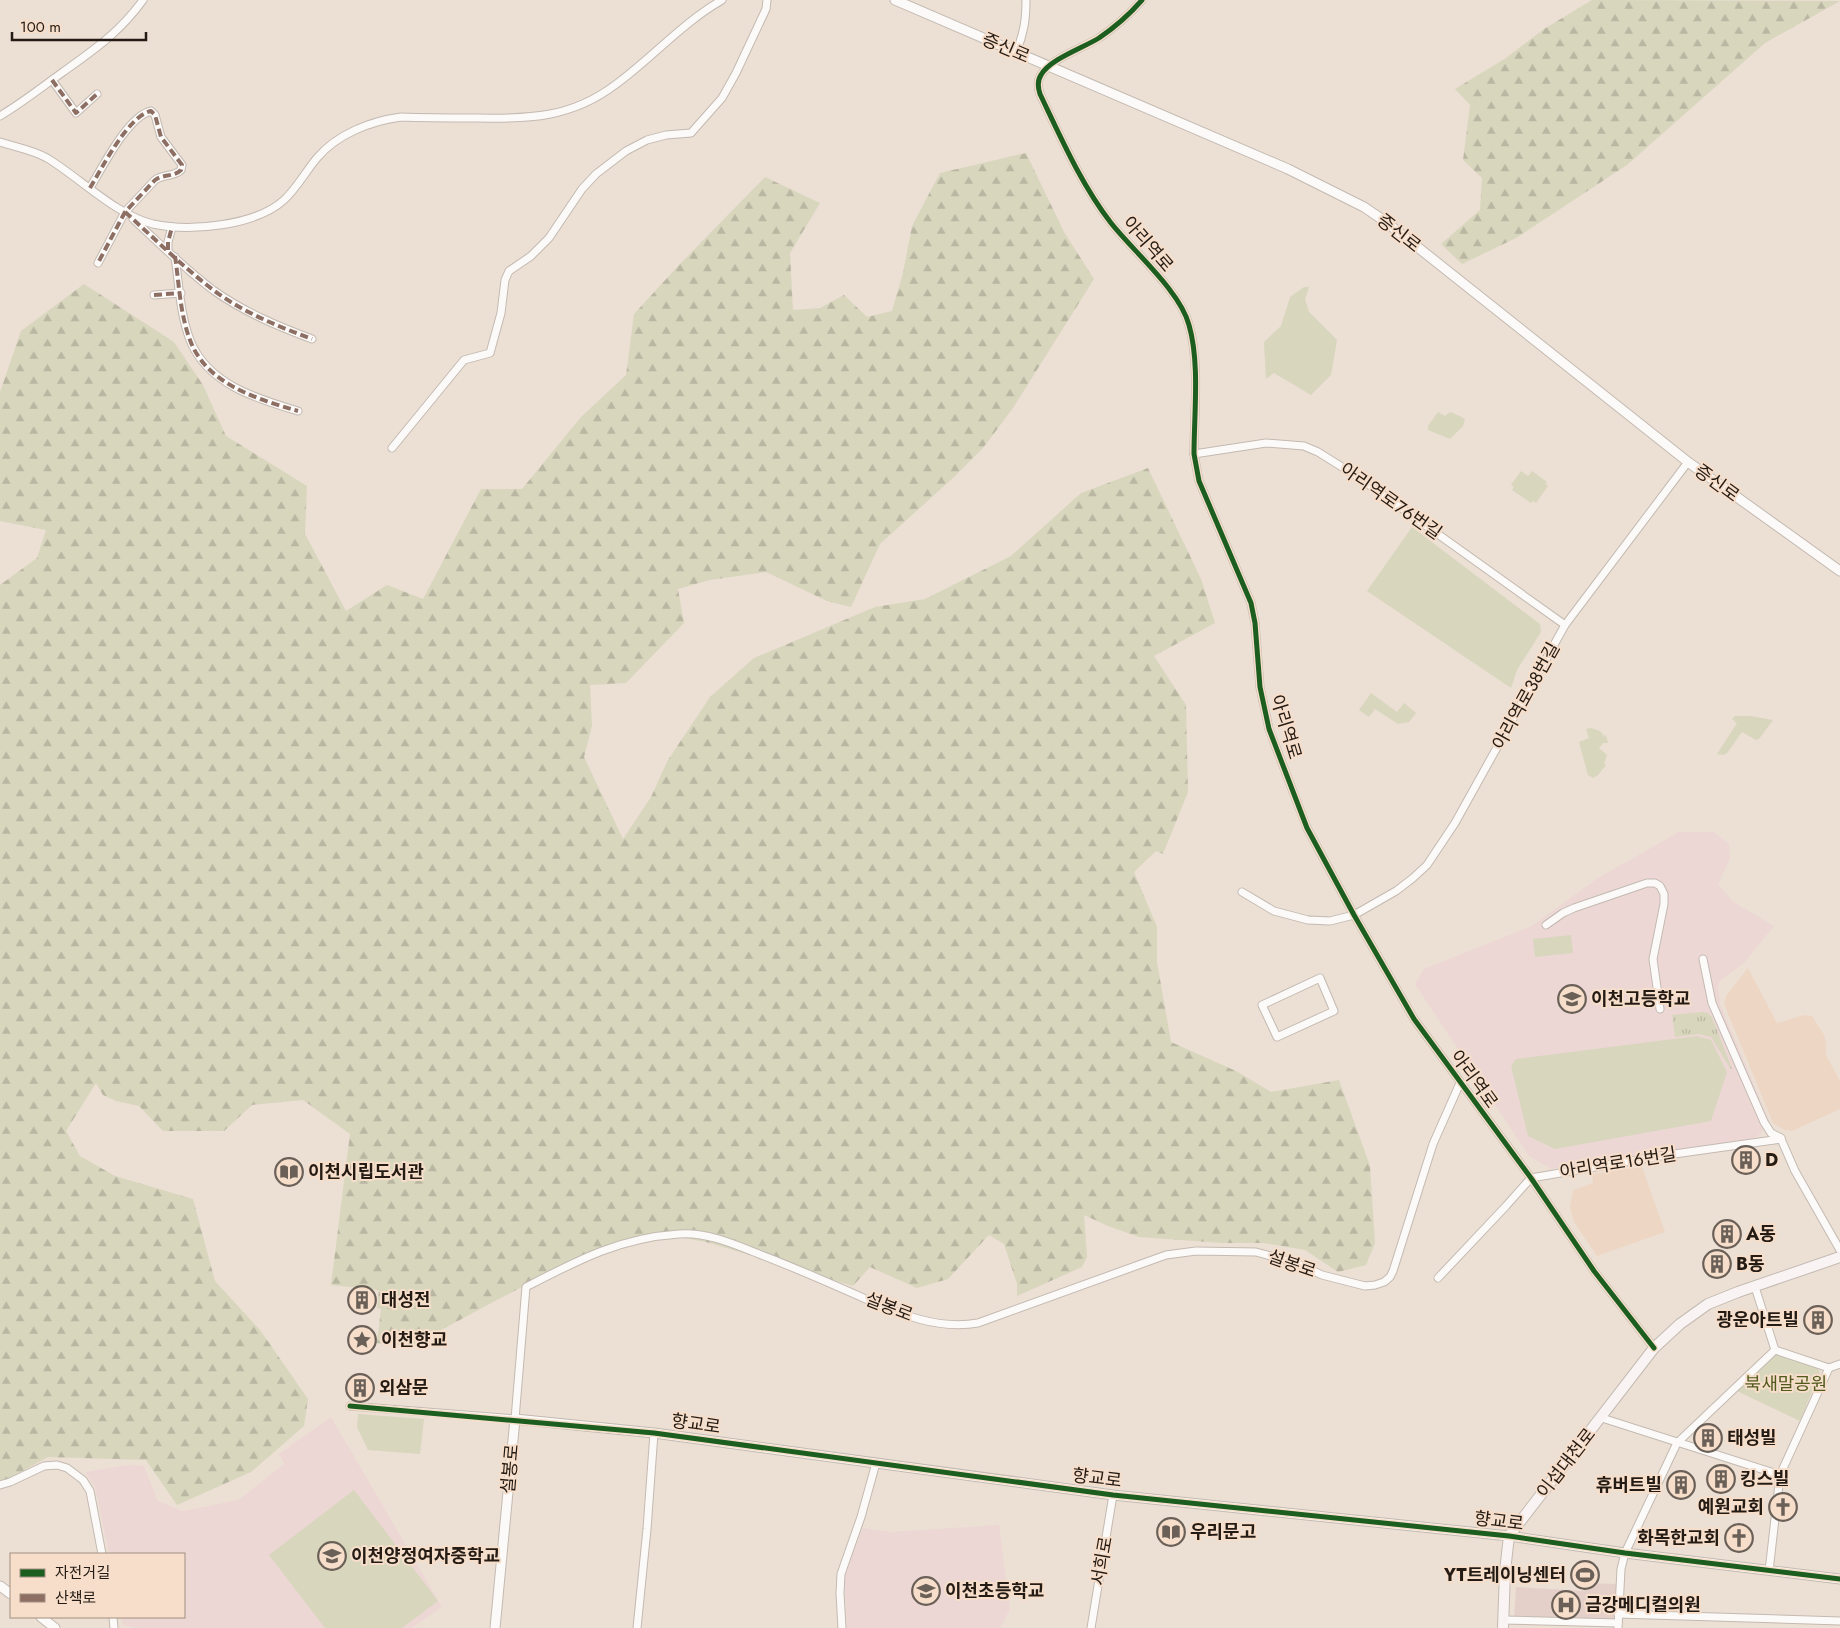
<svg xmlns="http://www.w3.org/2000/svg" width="1840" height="1628" font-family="Jost,'Noto Sans KR',sans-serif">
<defs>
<pattern id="grass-tufts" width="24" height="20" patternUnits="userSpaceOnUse" patternTransform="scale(1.25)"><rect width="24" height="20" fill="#d8d6bd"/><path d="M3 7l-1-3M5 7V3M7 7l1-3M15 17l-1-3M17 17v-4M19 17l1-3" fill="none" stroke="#b9b7a2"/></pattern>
<pattern id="forest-firs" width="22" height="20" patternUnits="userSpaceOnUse" patternTransform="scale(1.25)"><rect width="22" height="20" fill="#d8d6bd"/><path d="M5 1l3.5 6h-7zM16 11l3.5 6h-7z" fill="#b9b7a2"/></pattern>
</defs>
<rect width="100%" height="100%" fill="#ecdfd4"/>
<g fill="#edd7c4">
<polygon points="1748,968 1777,1023 1804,1015 1812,1016 1824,1035 1826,1043 1826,1055 1840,1081 1840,1109 1792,1131 1785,1130 1773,1123 1724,1004 1726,996"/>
<polygon points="1642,1167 1665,1232 1597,1256 1574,1222 1570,1207 1573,1190 1593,1183 1592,1174"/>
</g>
<g fill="#ecd7d5">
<polygon points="1679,832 1714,832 1729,844 1730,858 1718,884 1732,901 1774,926 1744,963 1720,981 1718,985 1720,1004 1770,1122 1757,1137 1734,1144 1551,1169 1529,1156 1415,984 1424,969 1532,926 1598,878"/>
<polygon points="331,1417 442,1607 412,1628 137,1628 123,1625 121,1617 184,1617 184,1554 109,1554 95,1487 85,1472 128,1465 144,1466 158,1501 182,1511 210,1506 240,1499 284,1464 279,1454"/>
<polygon points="999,1525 1010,1609 1000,1628 847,1628 844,1574 863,1528 891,1532"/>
</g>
<polygon fill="#e5d0c9" points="1584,1583 1617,1584 1616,1622 1514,1618 1516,1587 1583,1591"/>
<polygon fill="url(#grass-tufts)" points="1703,1012 1708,1013 1712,1017 1732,1069 1730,1068 1711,1037 1699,1034 1675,1037 1672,1015"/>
<g fill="url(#forest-firs)">
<polygon points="1592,0 1840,1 1765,43 1627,165 1516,238 1462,264 1441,244 1480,210 1482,178 1463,160 1470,105 1455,89 1506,58 1544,29"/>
<polygon points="1026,153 1064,232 1094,279 1013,408 983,448 954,477 880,544 851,607 827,601 766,572 710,580 678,589 684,623 626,683 590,685 592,726 584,757 623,839 651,797 668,760 710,697 754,658 875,607 925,599 1011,556 1081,493 1148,468 1201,579 1215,623 1154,656 1186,705 1188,792 1163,854 1156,851 1134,872 1157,927 1157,962 1171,1042 1236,1071 1271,1092 1339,1080 1370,1166 1375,1243 1366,1265 1338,1272 1305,1250 1264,1243 1222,1243 1139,1237 1108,1226 1084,1215 1087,1257 1082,1267 1017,1296 1017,1284 1004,1244 989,1235 948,1279 917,1288 870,1267 853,1286 706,1242 662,1234 582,1256 495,1301 415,1344 394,1345 377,1343 381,1309 377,1308 379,1290 331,1285 350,1134 303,1100 252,1105 224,1131 163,1131 139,1106 116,1101 103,1095 96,1083 66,1131 80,1156 115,1176 193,1199 215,1281 260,1330 308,1399 304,1426 251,1472 177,1505 146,1460 48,1457 4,1481 0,1481 0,585 37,558 46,530 0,521 0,392 21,331 84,284 174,342 203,385 226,436 307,486 305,534 346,611 387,585 423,599 481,489 522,489 581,417 626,375 634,314 680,264 765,177 820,203 790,253 793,310 820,308 844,295 867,317 892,311 903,273 912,226 940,173"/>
</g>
<g fill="#d8d6bd">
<polygon points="1304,287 1309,287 1305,299 1309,312 1337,340 1331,375 1311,395 1274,373 1266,379 1264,342 1281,326 1290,297"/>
<polygon points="1438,412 1445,416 1450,412 1462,417 1465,420 1463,426 1450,439 1428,430 1428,426"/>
<polygon points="1521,471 1528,476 1532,471 1547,482 1545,484 1548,486 1536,503 1533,501 1531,503 1512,490 1514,487 1511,485"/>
<polygon points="1412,527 1540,624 1541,632 1517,670 1511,688 1367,591"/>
<polygon points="1371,693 1397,712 1404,703 1416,713 1409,722 1398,724 1375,709 1369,717 1359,710"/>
<polygon points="1735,716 1751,716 1773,720 1759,739 1756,740 1742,732 1727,753 1724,755 1717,754 1737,723 1732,719"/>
<polygon points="1591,728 1600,731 1604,736 1606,735 1608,743 1603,743 1599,748 1607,755 1604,764 1606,765 1598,775 1593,778 1588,775 1579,742 1589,738 1586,729"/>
<polygon points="1571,935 1573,953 1535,957 1533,939"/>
<polygon points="1697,1036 1711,1040 1727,1072 1711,1121 1555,1149 1528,1136 1511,1066 1516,1059"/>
<polygon points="1776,1352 1817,1368 1820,1372 1800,1421 1737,1391"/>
<polygon points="358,1414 424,1419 420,1454 368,1450 357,1427"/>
<polygon points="354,1490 438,1601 402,1628 325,1628 269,1555"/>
</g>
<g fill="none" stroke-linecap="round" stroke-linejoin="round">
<defs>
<g id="minor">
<path d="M1142,0C1129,15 1115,27 1099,38C1083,48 1050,59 1041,75C1037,81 1038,88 1040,94C1061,138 1081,184 1111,223C1134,252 1180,291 1189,325C1200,363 1194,414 1194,454L1199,481L1251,603L1255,623L1260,687L1269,729L1307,828L1354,915L1414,1019L1531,1178L1594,1271L1654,1348"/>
<path d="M1016,52C1024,34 1026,19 1026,0"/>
<polyline points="52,80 76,113 97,94"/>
<path d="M0,116C22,103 42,87 63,72C95,49 120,32 143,0"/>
<path d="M0,142C15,147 33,150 47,158C80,178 116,215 153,224C190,232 255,226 284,200C297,188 306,171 317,158C337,134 371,121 401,117C426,118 452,118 477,118C529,119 571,118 615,85C652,58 682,23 722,0"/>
<path d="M90,188C102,168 128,116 151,111L155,115L161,137L182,165L181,170C174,177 163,174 155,180L125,212L98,263"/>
<path d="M133,219C159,243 185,269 213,290C244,312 277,326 312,339"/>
<polyline points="168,250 168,242 172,227"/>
<path d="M175,257C179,284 180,314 190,340C207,384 257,399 298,411"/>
<polyline points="154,295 181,293"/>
<polyline points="392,448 464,360 490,353 501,313 505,280 509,271 531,256 549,238 582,189 596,174 626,151 647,140 666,135 691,133 722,98 736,73 766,9 767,0"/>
<polyline points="1194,454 1266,443 1304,446 1318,452 1358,477 1565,625"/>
<polyline points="1242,892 1274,911 1308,920 1330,921 1354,915 1396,891 1413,878 1427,865 1455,823 1565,625 1688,462"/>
<polyline points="1546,925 1563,913 1574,908 1647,883 1655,883 1660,886 1664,894 1664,904 1653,959 1660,1009"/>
<polyline points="1703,959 1712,1003 1764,1122 1771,1133 1781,1138"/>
<polygon points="1320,978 1334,1011 1277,1037 1262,1005"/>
<polyline points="1781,1139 1795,1171 1840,1250"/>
<polyline points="1438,1278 1506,1206 1531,1178 1660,1156 1781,1139"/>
<polyline points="1755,1287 1775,1350 1829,1368"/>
<path d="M350,1406L515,1419L526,1287C578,1260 619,1238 679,1234C707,1232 734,1244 759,1254C796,1268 832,1284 868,1300C903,1315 939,1330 978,1323L1166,1255L1196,1251L1256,1252L1296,1263L1322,1275L1365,1286L1375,1285L1384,1282L1390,1277L1393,1271L1433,1144L1460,1083"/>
<polyline points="1602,1418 1780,1475"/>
<polyline points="0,1485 10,1482 44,1466 57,1465 67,1468 83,1480 90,1491 102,1554"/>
<polyline points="1769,1571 1780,1475 1829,1368 1840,1364"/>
<polyline points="1618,1614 1840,1621"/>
<polyline points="113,1617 114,1628"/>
<polyline points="1503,1620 1618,1623"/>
<polyline points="637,1628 647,1529 654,1433"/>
<polyline points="842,1628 840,1593 841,1574 861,1517 876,1463"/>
<polyline points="1091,1628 1113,1495"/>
<polyline points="1618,1628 1621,1569 1625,1553 1677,1443 1775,1350"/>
</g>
<g id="tertiary">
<polyline points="895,0 1288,169 1364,207 1386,222 1688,462 1840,571"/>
<polyline points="0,1586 11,1594"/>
<polyline points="41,1617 55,1628"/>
<polyline points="495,1628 515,1419 654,1433 1113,1495 1509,1536 1625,1553 1840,1579"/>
</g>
<polyline id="secondary" points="1503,1628 1505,1571 1509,1536 1654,1348 1680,1324 1708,1304 1738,1292 1840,1257"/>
</defs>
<use href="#minor" stroke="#c3bab1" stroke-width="9"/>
<use href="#tertiary" stroke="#c3bab1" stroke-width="11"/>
<use href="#secondary" stroke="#c3bab1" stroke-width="12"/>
<use href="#minor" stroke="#fcfaf9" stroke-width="7"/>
<use href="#tertiary" stroke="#fcfaf9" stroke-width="9"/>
<use href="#secondary" stroke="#f9f4f3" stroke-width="10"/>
<g stroke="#8d6e63" stroke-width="4" stroke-dasharray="8 4" stroke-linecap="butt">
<polyline points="52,80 76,113 97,94"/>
<path d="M90,188C102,168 128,116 151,111L155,115L161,137L182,165L181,170C174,177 163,174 155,180L125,212L98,263"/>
<path d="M125,212C154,238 182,266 212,289C242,312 277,326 312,339"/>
<polyline points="168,250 168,242 172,227"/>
<path d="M175,256C179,283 180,314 190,340C206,384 257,399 298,411"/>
<polyline points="154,295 181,293"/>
</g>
<defs>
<g id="cycleway">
<path d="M1142,0C1129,15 1115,27 1099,38C1083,48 1050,59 1041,75C1037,81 1038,88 1040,94C1061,138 1081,184 1111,223C1134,252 1180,291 1189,325C1200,363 1194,414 1194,454L1199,481L1251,603L1255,623L1260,687L1269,729L1307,828L1354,915L1414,1019L1531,1178L1594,1271L1654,1348"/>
<polyline points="350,1406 654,1433 1113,1495 1509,1536 1625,1553 1840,1579"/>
</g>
</defs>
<use href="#cycleway" stroke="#f6deca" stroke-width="8"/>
<use href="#cycleway" stroke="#1b5e20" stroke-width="5"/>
</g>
<defs>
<symbol id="school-ring" viewBox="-11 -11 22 22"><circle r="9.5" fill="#f6deca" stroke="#6a6057" stroke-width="1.5"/><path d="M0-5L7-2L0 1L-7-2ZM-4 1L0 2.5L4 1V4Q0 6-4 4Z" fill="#6a6057"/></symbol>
<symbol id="building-ring" viewBox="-11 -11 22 22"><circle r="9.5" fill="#f6deca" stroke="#6a6057" stroke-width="1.5"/><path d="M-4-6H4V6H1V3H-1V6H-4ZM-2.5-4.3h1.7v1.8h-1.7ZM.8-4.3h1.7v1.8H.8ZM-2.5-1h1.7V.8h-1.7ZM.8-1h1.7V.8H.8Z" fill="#6a6057"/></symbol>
<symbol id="library-ring" viewBox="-11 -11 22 22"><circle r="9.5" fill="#f6deca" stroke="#6a6057" stroke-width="1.5"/><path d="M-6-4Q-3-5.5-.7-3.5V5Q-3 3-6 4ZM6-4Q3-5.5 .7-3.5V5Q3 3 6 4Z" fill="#6a6057"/></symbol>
<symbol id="sight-ring" viewBox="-11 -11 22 22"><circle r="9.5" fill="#f6deca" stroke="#6a6057" stroke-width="1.5"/><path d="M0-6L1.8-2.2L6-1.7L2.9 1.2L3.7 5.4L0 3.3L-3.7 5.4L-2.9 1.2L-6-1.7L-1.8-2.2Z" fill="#6a6057"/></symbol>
<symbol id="church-ring" viewBox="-11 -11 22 22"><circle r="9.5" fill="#f6deca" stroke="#6a6057" stroke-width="1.5"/><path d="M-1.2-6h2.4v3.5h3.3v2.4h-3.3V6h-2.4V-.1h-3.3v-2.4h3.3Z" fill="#6a6057"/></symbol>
<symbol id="stadium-ring" viewBox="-11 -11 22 22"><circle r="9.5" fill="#f6deca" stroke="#6a6057" stroke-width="1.5"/><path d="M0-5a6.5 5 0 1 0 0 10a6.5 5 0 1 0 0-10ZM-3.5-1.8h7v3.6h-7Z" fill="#6a6057"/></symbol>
<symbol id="hospital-ring" viewBox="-11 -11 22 22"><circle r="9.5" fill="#f6deca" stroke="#6a6057" stroke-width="1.5"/><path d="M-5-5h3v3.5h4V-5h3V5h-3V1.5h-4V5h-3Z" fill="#6a6057"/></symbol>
</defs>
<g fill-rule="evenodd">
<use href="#school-ring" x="1556" y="983" width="32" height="32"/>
<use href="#building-ring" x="1730" y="1144" width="32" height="32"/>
<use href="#library-ring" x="273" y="1156" width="32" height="32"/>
<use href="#building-ring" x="1711" y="1218" width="32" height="32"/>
<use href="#building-ring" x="1701" y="1248" width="32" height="32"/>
<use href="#building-ring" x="346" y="1284" width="32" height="32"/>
<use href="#building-ring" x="1802" y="1304" width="32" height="32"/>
<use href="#sight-ring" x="346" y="1324" width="32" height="32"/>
<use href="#building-ring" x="344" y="1372" width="32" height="32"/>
<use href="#building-ring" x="1692" y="1422" width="32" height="32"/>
<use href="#building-ring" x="1705" y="1463" width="32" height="32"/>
<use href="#building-ring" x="1665" y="1469" width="32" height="32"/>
<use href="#church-ring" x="1767" y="1491" width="32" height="32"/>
<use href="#library-ring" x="1155" y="1516" width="32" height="32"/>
<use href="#church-ring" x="1723" y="1522" width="32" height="32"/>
<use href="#school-ring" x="316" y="1540" width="32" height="32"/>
<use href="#stadium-ring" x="1569" y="1559" width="32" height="32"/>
<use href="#school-ring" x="910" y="1575" width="32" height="32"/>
<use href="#hospital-ring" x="1550" y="1589" width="32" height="32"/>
</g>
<g text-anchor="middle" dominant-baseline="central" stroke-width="4" stroke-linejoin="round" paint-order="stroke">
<g font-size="18" fill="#241b14" stroke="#f6deca">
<text transform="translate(1006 48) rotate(23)">증신로</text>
<text transform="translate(1399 233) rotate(38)">증신로</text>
<text transform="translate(1148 244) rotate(49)">아리역로</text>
<text transform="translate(1717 483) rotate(36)">증신로</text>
<text transform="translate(1391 501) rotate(35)">아리역로76번길</text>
<text transform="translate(1526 696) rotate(-61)">아리역로38번길</text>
<text transform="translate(1286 727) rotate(73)">아리역로</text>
<text transform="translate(1474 1079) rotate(54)">아리역로</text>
<text transform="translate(1618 1163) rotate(-9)">아리역로16번길</text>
<text transform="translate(1292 1264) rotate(19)">설봉로</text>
<text transform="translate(889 1307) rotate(21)">설봉로</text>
<text transform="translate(696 1424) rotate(8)">향교로</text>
<text transform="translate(1566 1463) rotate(-52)">이섭대천로</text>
<text transform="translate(510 1469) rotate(-85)">설봉로</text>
<text transform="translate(1097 1478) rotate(7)">향교로</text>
<text transform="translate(1499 1521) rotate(7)">향교로</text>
<text transform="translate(1102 1561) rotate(-80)">서희로</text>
</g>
<g font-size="18" font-weight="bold" fill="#241b14" stroke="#f6deca" text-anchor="start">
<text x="1591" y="999">이천고등학교</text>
<text x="1765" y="1160">D</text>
<text x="308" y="1172">이천시립도서관</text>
<text x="1746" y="1234">A동</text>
<text x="1736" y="1264">B동</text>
<text x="381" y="1300">대성전</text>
<text x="1799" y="1320" text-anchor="end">광운아트빌</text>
<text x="381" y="1340">이천향교</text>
<text x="379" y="1388">외삼문</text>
<text x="1727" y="1438">태성빌</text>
<text x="1740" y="1479">킹스빌</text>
<text x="1662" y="1485" text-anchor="end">휴버트빌</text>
<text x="1764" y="1507" text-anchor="end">예원교회</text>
<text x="1190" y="1532">우리문고</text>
<text x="1720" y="1538" text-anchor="end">화목한교회</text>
<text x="351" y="1556">이천양정여자중학교</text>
<text x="1566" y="1575" text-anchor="end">YT트레이닝센터</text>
<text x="945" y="1591">이천초등학교</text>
<text x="1585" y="1605">금강메디컬의원</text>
</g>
<g font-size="18" fill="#515a1c" stroke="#f6deca">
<text x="1786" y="1384">북새말공원</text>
</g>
</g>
<rect x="10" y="1553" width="175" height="65" fill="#f6deca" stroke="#a29081"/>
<rect x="20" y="1569" width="25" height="8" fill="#1b5e20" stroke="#a29081"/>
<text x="55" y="1578" font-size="15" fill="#241b14">자전거길</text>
<rect x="20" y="1594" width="25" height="8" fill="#8d6e63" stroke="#a29081"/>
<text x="55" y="1603" font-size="15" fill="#241b14">산책로</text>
<path d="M12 32v8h134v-8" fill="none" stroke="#241b14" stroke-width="2.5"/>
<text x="20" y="32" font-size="15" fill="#241b14" stroke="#f6deca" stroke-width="4" paint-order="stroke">100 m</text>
</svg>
